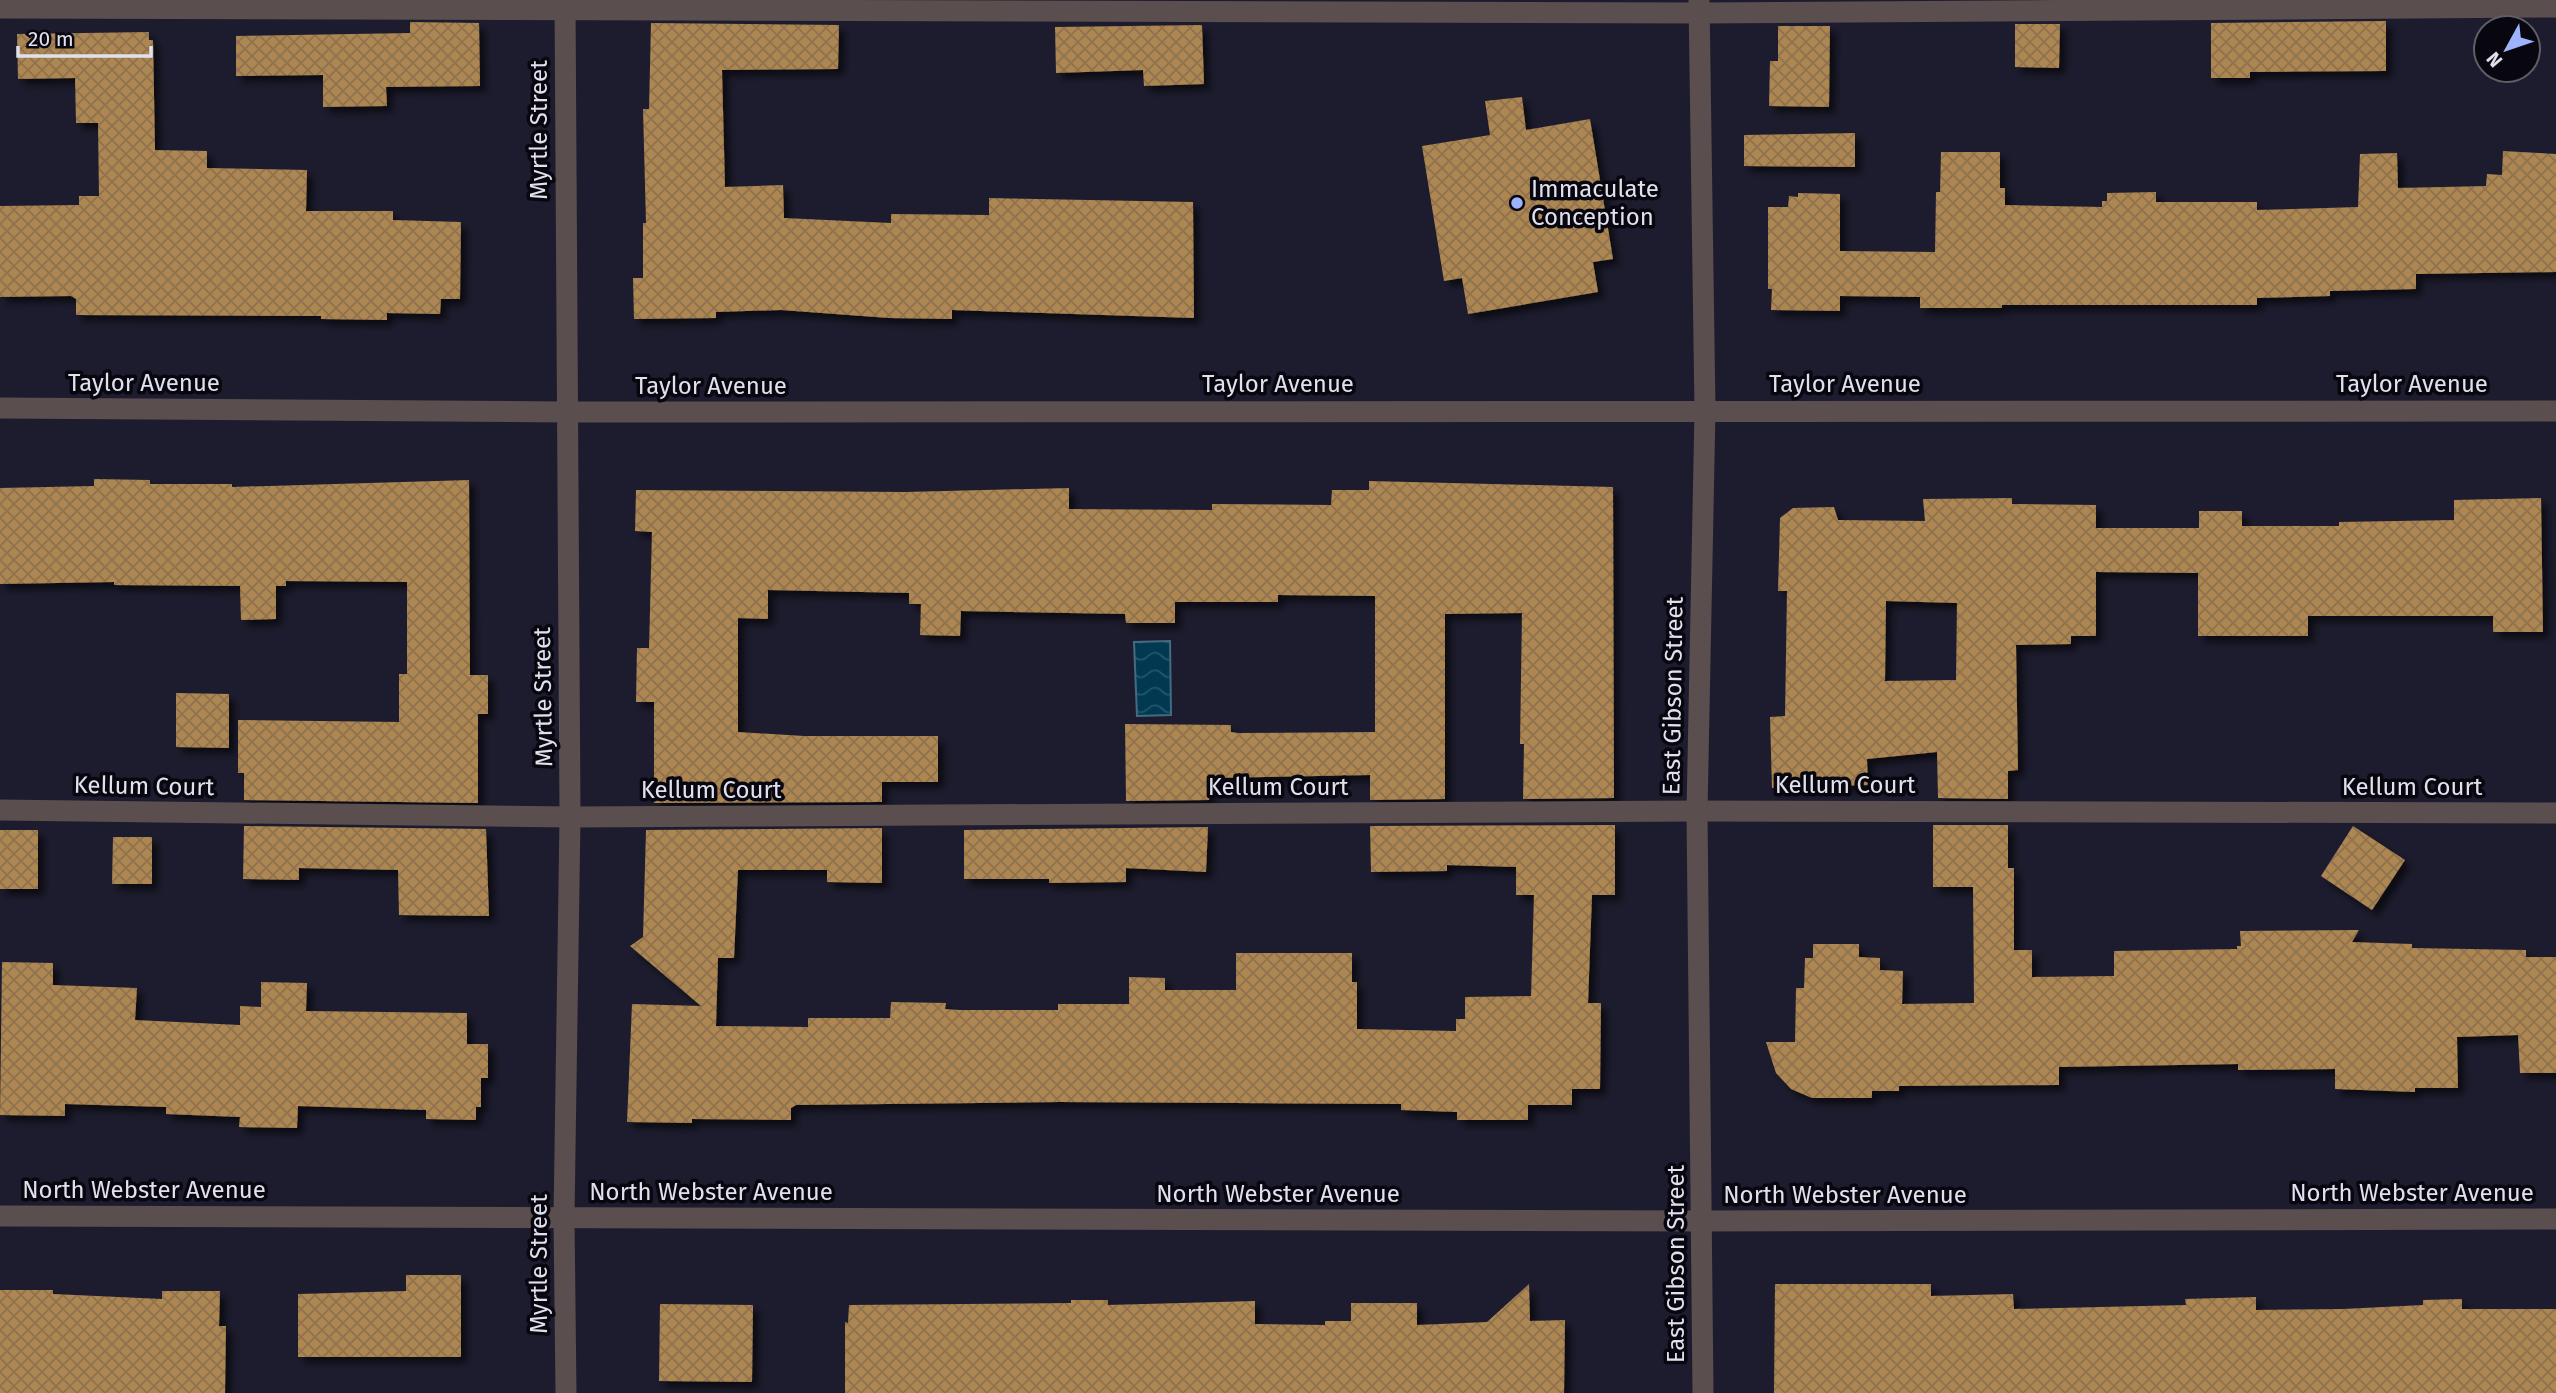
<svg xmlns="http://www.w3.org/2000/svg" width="2556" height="1393" font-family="'Fira Sans',sans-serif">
<defs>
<pattern id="water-waves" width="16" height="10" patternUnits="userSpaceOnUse" patternTransform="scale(1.75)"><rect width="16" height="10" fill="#003951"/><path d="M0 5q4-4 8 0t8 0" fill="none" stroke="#25556a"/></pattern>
<pattern id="building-cross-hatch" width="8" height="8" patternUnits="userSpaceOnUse" patternTransform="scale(1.75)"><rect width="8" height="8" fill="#ad8651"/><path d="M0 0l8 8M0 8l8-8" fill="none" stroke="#8e724e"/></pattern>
<filter id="shadow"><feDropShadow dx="6" dy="6" stdDeviation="3.5" flood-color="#0009"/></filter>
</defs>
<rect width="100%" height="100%" fill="#1d1c2e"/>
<polygon fill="url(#water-waves)" stroke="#446b80" stroke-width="2" points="1170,641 1171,715 1137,716 1134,642"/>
<g fill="url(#building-cross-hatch)" fill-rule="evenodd" filter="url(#shadow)">
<polygon points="2386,21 2386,71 2250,72 2250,78 2211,78 2211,23"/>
<polygon points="410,22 479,23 480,86 386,87 387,106 323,107 323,75 236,76 236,36 410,33"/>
<polygon points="651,23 839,25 838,69 722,70 725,187 783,185 784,218 891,223 891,214 989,215 989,198 1193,202 1194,318 952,310 952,319 889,318 781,310 716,312 716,318 634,319 633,278 643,278 643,223 646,223 643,109 649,109"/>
<polygon points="2015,24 2060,24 2059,68 2015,67"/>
<polygon points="1202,25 1204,84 1144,86 1143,70 1056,73 1055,27"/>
<polygon points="1778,26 1830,26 1829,107 1769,106 1770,61 1778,61"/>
<polygon points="149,32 149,40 153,40 155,150 207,151 207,168 307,170 306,211 393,211 393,220 461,222 460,299 441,299 440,314 387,313 387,320 321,319 321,316 76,315 76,299 71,296 0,297 0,206 79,205 79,196 99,196 98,123 76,123 75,78 18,79 17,34"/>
<polygon points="1522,97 1526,130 1590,119 1613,259 1593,262 1598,292 1468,314 1462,278 1444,281 1422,146 1490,135 1485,101"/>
<polygon points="1855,133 1855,167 1744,166 1744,135"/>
<polygon points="2503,151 2556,154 2556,272 2416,274 2416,289 2330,291 2330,296 2257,298 2257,305 2002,305 2002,308 1920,308 1920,297 1840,296 1840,311 1771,310 1772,289 1768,289 1768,207 1788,207 1789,196 1798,197 1798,193 1840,194 1840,251 1935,252 1936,192 1940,192 1941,152 2000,152 2000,188 2005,188 2005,205 2102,207 2102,201 2107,201 2107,193 2156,192 2156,202 2257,202 2257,210 2358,207 2360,154 2397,153 2398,188 2486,186 2487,174 2502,175"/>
<polygon points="94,479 150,480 150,484 232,484 232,487 469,480 470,675 488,675 488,714 478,714 478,803 244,800 244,773 238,773 238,720 399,722 399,674 407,674 407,582 286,581 286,586 276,586 276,619 241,620 240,586 114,585 114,582 0,584 0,488 94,486"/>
<polygon points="1369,481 1613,487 1614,798 1523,799 1524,744 1520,744 1522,613 1445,614 1445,799 1370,800 1370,775 1211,778 1209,800 1126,801 1125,724 1231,725 1231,732 1238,733 1375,732 1375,596 1278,595 1278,602 1175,602 1175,623 1126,623 1125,614 961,611 960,636 920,635 921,604 909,604 909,593 768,590 768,619 738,618 738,732 804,736 938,736 938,782 882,782 882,802 654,803 654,702 636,702 637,648 649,648 652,532 635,531 636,490 905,492 1069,488 1069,509 1212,510 1212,504 1331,505 1332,490 1369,490"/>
<path d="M2012,498V504L2096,505V528H2199V511H2242V526H2339V522L2454,520V500L2541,498L2543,632H2493V616H2308V636H2198V573L2096,572V636H2071V644L2016,645L2018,770L2008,771V799L1938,798L1937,752L1867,759L1868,785L1772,788L1770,717L1785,716L1787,591H1778L1780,518L1793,508L1834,507L1838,520L1925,521L1923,499ZM1886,601L1957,603L1956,680L1885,681Z"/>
<polygon points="176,693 229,694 229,748 176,747"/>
<polygon points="1615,825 1615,895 1592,895 1588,1003 1601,1003 1600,1089 1572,1089 1572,1105 1528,1105 1528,1120 1457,1120 1457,1112 1401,1110 1401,1104 1059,1102 796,1105 791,1108 791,1120 692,1119 692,1123 627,1122 632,1004 701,1006 630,946 643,937 646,830 882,828 882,883 827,882 827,870 738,870 734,958 718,958 716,1026 808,1027 808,1018 890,1018 891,1002 946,1003 945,1009 959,1010 1058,1010 1058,1004 1129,1004 1129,977 1165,978 1165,990 1236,990 1236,953 1352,953 1352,982 1357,982 1357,1029 1456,1031 1456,1019 1465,1019 1465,997 1531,996 1534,895 1516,895 1516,867 1447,865 1447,871 1371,872 1370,826"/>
<polygon points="1933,825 2008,825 2008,868 2014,868 2014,950 2032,950 2032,977 2114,976 2114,951 2237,949 2237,946 2241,946 2240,931 2359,930 2352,942 2412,944 2412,948 2526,950 2526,957 2556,957 2556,1073 2520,1073 2518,1035 2457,1037 2458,1088 2415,1088 2415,1092 2335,1089 2335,1069 2238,1070 2238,1064 2059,1067 2059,1085 1899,1086 1899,1091 1872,1091 1872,1098 1812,1098 1791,1089 1776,1073 1766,1042 1795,1042 1796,988 1804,988 1805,958 1813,958 1813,944 1859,944 1859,957 1880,958 1880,970 1903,971 1902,1004 1974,1003 1973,887 1933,887"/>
<polygon points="244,826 486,829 489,916 399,915 398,870 299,868 299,880 243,879"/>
<polygon points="2353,826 2405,860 2372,910 2321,876"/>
<polygon points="1208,827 1206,872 1126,868 1126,882 1049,883 1049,879 964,879 964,830"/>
<rect x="0" y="830" width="38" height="59"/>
<polygon points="113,837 152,837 152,884 112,884"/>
<polygon points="2,962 53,963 53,985 137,988 135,1020 240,1025 240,1006 261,1007 261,982 307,983 306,1011 467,1013 467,1044 488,1044 488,1078 481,1078 481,1107 476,1107 476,1120 426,1119 426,1110 298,1106 297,1128 239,1127 240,1117 166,1114 166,1107 65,1104 65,1116 0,1115"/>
<polygon points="406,1275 461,1275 461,1357 298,1357 298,1294 406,1291"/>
<polygon points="1529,1284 1530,1321 1565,1320 1564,1393 845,1393 845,1322 848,1323 849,1305 1071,1303 1071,1300 1108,1300 1108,1305 1255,1301 1255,1324 1325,1325 1325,1321 1351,1321 1351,1303 1417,1303 1417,1325 1487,1322"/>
<polygon points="1775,1284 1931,1284 1931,1296 2013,1294 2014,1309 2186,1305 2185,1299 2256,1297 2256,1310 2343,1309 2423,1305 2423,1300 2462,1299 2462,1309 2556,1309 2556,1393 1774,1393"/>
<polygon points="0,1290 53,1290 53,1294 162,1299 162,1291 220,1291 219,1326 226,1326 225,1393 0,1393"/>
<polygon points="660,1304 753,1305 752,1382 659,1381"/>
</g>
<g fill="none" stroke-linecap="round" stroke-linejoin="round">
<g stroke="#5a4e4e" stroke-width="21">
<polyline points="0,8 1699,13 2556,7"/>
<polyline points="0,810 570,817 1697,811 2556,813"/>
</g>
<g stroke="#5a4e4e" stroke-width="21">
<polyline points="565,0 570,817 564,1217 566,1393"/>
<polyline points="1699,0 1705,410 1697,811 1703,1393"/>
<polyline points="0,408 566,412 2556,411"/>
<polyline points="0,1216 1703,1221 2556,1219"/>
</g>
</g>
<circle fill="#9db4fd" stroke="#08070f" stroke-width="2.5" cx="1517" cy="203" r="7"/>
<g text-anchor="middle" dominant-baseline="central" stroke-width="7" stroke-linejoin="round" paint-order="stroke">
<g font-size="24" fill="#e1e1ee" stroke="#08070f">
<text transform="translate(539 130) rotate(-90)">Myrtle Street</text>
<text x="144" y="383">Taylor Avenue</text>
<text x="1278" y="384">Taylor Avenue</text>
<text x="1845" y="384">Taylor Avenue</text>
<text x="2412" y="384">Taylor Avenue</text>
<text x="711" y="386">Taylor Avenue</text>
<text transform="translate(1673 696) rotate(-89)">East Gibson Street</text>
<text transform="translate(543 697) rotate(-91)">Myrtle Street</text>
<text x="1845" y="785">Kellum Court</text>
<text transform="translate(144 786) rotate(1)">Kellum Court</text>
<text x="1278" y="787">Kellum Court</text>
<text x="2412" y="787">Kellum Court</text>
<text x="711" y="790">Kellum Court</text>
<text x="144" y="1190">North Webster Avenue</text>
<text x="711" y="1192">North Webster Avenue</text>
<text x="2412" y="1193">North Webster Avenue</text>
<text x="1278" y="1194">North Webster Avenue</text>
<text x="1845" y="1195">North Webster Avenue</text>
<text transform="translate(539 1264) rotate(-90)">Myrtle Street</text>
<text transform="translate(1676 1264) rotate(-90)">East Gibson Street</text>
</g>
<g font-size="24" fill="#e1e1ee" stroke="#08070f" text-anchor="start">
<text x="1531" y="189">Immaculate<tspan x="1531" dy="28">Conception</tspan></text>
</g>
</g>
<g transform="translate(2507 49) rotate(230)"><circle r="33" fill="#08070f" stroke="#5f5e68" stroke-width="2"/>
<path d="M0-5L12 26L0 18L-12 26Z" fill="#9db4fd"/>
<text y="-10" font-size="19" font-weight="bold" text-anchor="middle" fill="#e1e1ee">N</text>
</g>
<path d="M18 46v10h133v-10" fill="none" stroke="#e1e1ee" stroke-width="3.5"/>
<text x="28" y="46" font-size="21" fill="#e1e1ee" stroke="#08070f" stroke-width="5" paint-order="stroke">20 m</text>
</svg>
